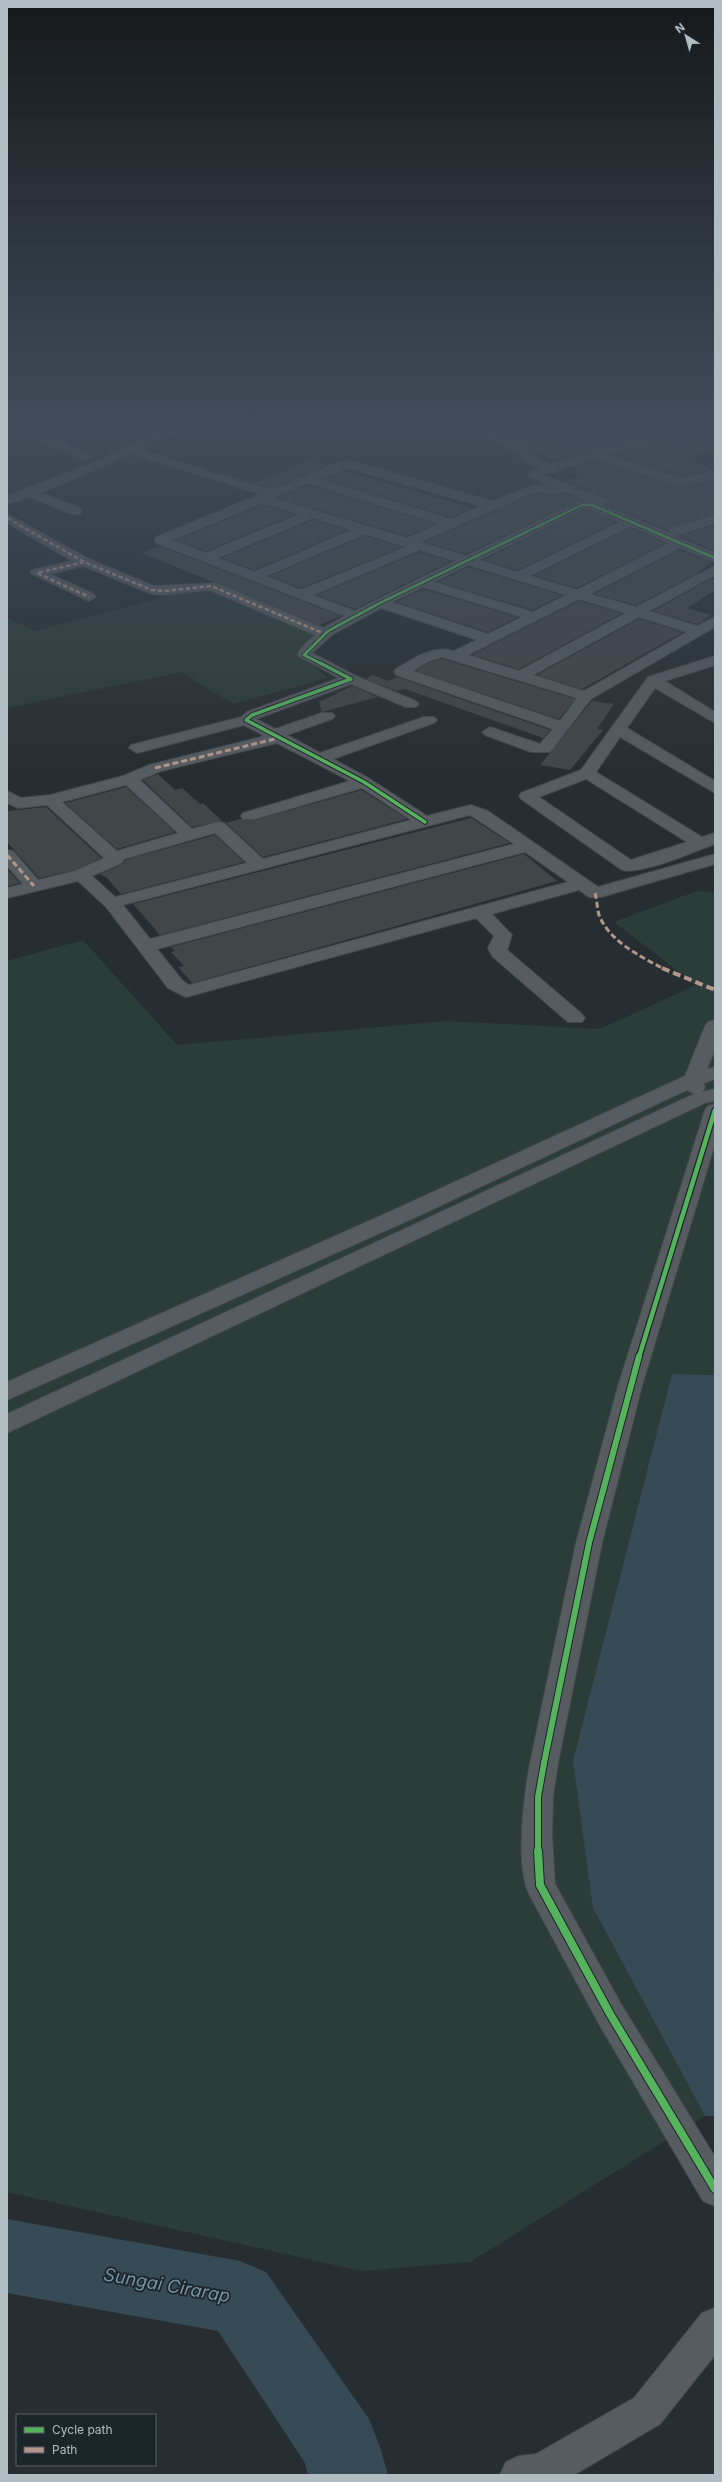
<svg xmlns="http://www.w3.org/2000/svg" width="722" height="2482" font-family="Inter,sans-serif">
<rect width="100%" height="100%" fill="#272e31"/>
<g fill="#2b3d39">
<polygon points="207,586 325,637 298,653 328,678 233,704 181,672 7,708 7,618 36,631"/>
<polygon points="697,891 715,893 715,1375 672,1374 593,1908 705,2116 470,2262 361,2271 7,2192 7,961 83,940 177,1045 446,1021 600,1029 696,985 614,922"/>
</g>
<polygon fill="#374b56" points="672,1374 715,1375 715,2116 705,2116 593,1908 573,1761"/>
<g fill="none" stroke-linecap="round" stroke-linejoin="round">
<polygon fill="#374b56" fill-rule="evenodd" points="7,2219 240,2261 266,2272 369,2419 380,2447 388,2475 308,2475 305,2463 218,2331 7,2293"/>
</g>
<g fill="#414649">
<polygon points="478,424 572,424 513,440"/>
<polygon points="599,424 649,424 667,431 557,461 525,447"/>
<polygon points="683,437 715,449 685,459 711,469 682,476 612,455"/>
<polygon points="307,460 326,465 272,488 255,483"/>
<polygon points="593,461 682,487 715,480 715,514 669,528 668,531 606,505 608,502 606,498 564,481 581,477 570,472 579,470 572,467"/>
<polygon points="344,471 382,482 472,508 451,517 324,479"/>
<polygon points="308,485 436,524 407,536 277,498"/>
<polygon points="562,493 582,500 466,554 424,542 529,496 538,494 556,496"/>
<polygon points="262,505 295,514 206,551 176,540"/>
<polygon points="584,510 590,510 616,522 517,570 483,560"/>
<polygon points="313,520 348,530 254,570 222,558"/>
<polygon points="715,525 715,551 678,536"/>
<polygon points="631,528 666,543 577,588 534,576"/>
<polygon points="365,536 402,547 301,588 270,576"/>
<polygon points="159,546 341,616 319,625 142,553"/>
<polygon points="680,550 712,562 696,574 636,605 594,594"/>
<polygon points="419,552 451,561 355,609 317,595"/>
<polygon points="468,567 562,595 533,610 438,582"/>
<polygon points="711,579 715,580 715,590 687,608 711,615 703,620 705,621 697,624 653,611"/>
<polygon points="423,589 518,617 488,632 396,602"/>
<polygon points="579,601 622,613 519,669 472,655"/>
<polygon points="639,619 683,632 582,689 537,675"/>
<polygon points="442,659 575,699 559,719 416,671 428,663"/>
<polygon points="373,675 388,681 397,677 550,730 543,738 405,689 397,691 366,679"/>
<polygon points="352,686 377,697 322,712 319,702"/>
<polygon points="592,701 614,704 597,729 603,730 570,770 540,765"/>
<polygon points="158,774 175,790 182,788 200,804 203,803 222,821 192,827 143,780"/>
<polygon points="126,787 175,832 117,849 65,803"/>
<polygon points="362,790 407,819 263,857 226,823 241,819 255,820"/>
<polygon points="46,807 101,858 75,870 39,878 7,842 7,811"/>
<polygon points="471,818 510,843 160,935 133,904"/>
<polygon points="215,835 244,862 121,894 107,878 100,874 123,864 125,860"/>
<polygon points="524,854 557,881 192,983 178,967 184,966 171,952 175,951 171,947"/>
<polygon points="7,869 20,883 7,886"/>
</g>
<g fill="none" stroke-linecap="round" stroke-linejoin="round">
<defs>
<g id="minor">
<polygon points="21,424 40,426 45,435 91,457 85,461 81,459 37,439 32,430"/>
<path d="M171,424H186L140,450L272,490L338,462L352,461L492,501L534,485L550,486L526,475L539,469L508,448L458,424H473L513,442L579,424H598L521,447L549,465L588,453L702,424L709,425L711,427L709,429L606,455L682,478L715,470V478L682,486L593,459L543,475L605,499L607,502L603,505L669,533V529L715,515V523L674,536L715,553V562L680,548L590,594L636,607L715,566V575L649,611L697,626L715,617V627L591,699L550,752H531L485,735L482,732L490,727L540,744L553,729L396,675L394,672L396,669C414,658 433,645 454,651L477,640L381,608L333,634L312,653L356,676L416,701L419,704L416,707H406L351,684L256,719L275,729L322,713H332L335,716L332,719L287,735L320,753L424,717H434L437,720L434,723L333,759L370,779L427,816L471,805L488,811L598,887L715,854V864L601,897H589L579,890L492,914L512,935L507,950L582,1014L585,1018L582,1022H568L492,956L488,948L494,936L476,918L186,997L168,988L106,907L78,881L7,898V888L23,884L7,866V850L13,851L38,880L75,871L104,858L47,805L18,808L7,803V791L21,798L50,795L123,776L149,765L265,736L244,725L137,753L129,748L131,745L241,717L247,712L339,678L297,655L301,648L315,635L209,590L164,595L152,594L83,566L50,574L94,594L96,597L89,601L30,573L32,570L72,561L7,523V514L89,559L154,586L216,583L323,628L345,616L156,543L155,540L156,537L261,494L131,454L41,493L80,508L82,511L80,514H72L29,497L7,504V496L101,460ZM344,469H351L481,506L451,519L319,479ZM308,483L440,524L407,538L273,498ZM562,491L588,501L578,502L466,556L420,542L528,495L538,492L556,495ZM262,503L300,514L206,553L172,540ZM584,509H590L620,522L517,572L479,560ZM313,518L352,530L254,572L218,558ZM631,526L669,543L577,590L530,576ZM365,534L406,547L301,590L266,576ZM419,550L455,561L355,611L313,595ZM468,565L566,595L533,612L434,582ZM423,587L522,617L488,634L392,602ZM579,599L626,613L519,671L468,655ZM639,617L687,632L584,691L533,675ZM442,657L577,698L560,721L413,671L427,662ZM277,743L350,781L243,813L241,816L243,819H255L362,788L411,820L263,859L224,823L218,822L192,829L140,780L161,771ZM126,785L178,833L117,851L62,802ZM470,815L514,844L150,939L123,905ZM215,833L247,863L115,897L92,876L122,863L124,859ZM525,852L568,882L189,985L182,980L157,949Z"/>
<polygon points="357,424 369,424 365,435 357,435 355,433"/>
<path d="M715,656V665L665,681L715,712V723L655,688L627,728L715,781V793L620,737L596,772L702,837L715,833V844C695,851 642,875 622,870L521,799L519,796L521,793L581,770L648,677ZM586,779L687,842L631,860L539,797Z"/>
<polygon points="715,1020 715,1050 707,1069 715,1067 715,1079 704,1083 705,1088 702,1092 715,1089 715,1101 705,1103 7,1433 7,1414 694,1094 687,1090 414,1218 7,1400 7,1382 398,1208 685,1076 705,1026 708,1022"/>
<path d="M715,1104V1144L642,1386L602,1543L558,1763L553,1797L552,1836L555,1884L621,2004L715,2157V2206L703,2201L599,2024L529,1894C515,1865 524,1795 530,1763L576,1543L618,1386L705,1110L708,1106Z"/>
<polygon points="715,2308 715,2355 660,2424 574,2475 500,2475 506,2462 519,2456 536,2454 634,2398 702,2313"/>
</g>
</defs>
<use href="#minor" stroke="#44494c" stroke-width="2"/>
<use href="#minor" fill="#565c60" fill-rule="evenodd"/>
<g stroke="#b2968c" stroke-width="2.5" stroke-dasharray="4.5 2.5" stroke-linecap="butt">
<polyline points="7,518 84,562 152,590 164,591 211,586 325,634"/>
<polyline points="84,562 37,573 89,597"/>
</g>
<g stroke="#b2968c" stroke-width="3" stroke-dasharray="6 3" stroke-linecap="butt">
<polyline points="155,768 279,738"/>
<polyline points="7,855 34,886"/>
<path d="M595,893C597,900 597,908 599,915C609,941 641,957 664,969"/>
</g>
<polyline stroke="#b2968c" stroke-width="4" stroke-dasharray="8 4" stroke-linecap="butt" points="662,968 715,990"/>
<defs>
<polyline id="cycleway-far4" points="322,664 304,655 328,631 380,603 582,505 592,505 715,558"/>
<polyline id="cycleway-far3" points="320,663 351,679 252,715 246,720 364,782 425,822"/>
<polyline id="cycleway-far2" points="639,1357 715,1110"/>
<polyline id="cycleway-far1" points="538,1852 538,1797 544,1763 589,1543 639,1356"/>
<polyline id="cycleway" points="538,1851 540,1885 610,2014 715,2189"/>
</defs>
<use href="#cycleway-far4" stroke="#1c252a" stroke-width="4.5"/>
<use href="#cycleway-far3" stroke="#1c252a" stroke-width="5.5"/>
<use href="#cycleway-far2" stroke="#1c252a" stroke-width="7"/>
<use href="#cycleway-far1" stroke="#1c252a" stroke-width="8"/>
<use href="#cycleway" stroke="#1c252a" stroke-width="10"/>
<use href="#cycleway-far4" stroke="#56b35d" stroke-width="3"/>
<use href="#cycleway-far3" stroke="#56b35d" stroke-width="3.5"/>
<use href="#cycleway-far2" stroke="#56b35d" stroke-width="4.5"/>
<use href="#cycleway-far1" stroke="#56b35d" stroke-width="6"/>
<use href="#cycleway" stroke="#56b35d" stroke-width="8"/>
</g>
<linearGradient id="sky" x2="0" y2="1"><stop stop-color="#15191b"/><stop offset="0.55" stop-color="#414c5a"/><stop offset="1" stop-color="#414c5a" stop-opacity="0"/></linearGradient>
<rect width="722" height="772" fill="url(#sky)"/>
<g text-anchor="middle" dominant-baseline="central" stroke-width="3.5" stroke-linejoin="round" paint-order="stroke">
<g font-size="18" font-style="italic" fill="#7593a2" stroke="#1c252a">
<text transform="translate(167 2285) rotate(10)">Sungai Cirarap</text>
</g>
</g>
<rect width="722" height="2482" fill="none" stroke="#b1bcc2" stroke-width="16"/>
<rect x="16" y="2414" width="140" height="52" fill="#1c252a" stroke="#586167"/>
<rect x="24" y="2427" width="20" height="6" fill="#56b35d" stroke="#586167"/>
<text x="52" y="2434" font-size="12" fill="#b1bcc2">Cycle path</text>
<rect x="24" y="2447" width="20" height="6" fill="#b2968c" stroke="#586167"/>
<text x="52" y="2454" font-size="12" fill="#b1bcc2">Path</text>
<g transform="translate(686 36) rotate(323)" stroke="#1c252a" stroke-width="3" paint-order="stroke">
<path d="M0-3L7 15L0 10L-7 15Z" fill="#b1bcc2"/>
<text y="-6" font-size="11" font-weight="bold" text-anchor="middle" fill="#b1bcc2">N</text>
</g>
</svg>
